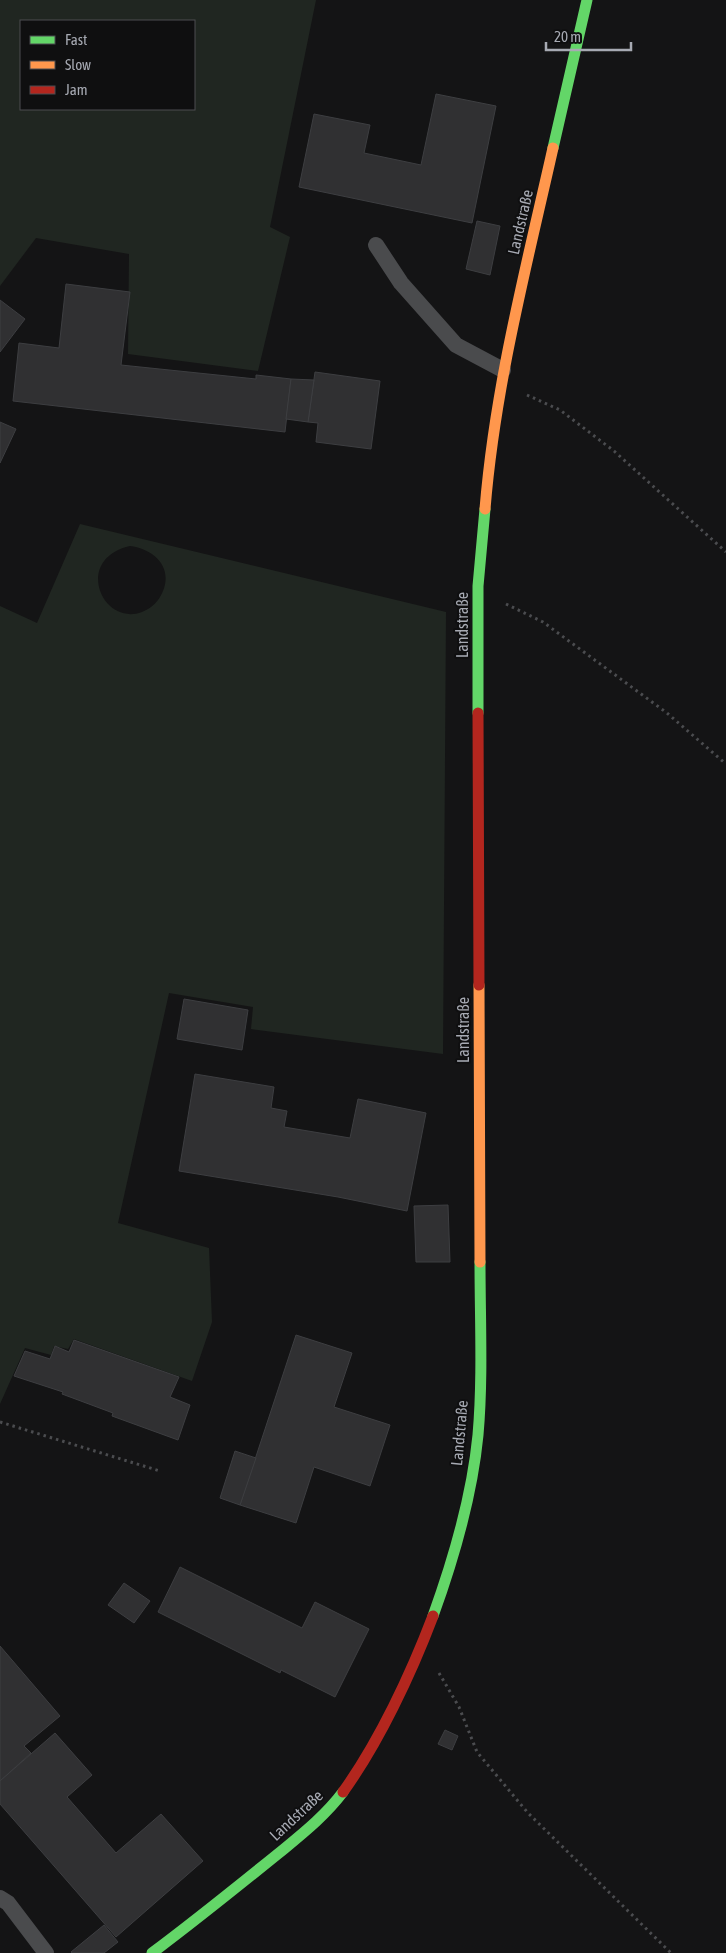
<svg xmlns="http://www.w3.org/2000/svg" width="726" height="1953" font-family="'Asap Condensed',sans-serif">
<rect width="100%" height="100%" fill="#141415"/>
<g fill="#202621" fill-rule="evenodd">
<path d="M0,0H316L270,227L290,237L258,371L128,354L129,254L36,238L0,286ZM21,21H194V109H21Z"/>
<path d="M80,524L446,612L443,1054L251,1029L253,1007L169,993L118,1223L209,1248L212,1322L192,1381L74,1339L68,1349L54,1346L51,1355L25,1348L0,1404V606L37,623ZM130,546C153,549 173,566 163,591C159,601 152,608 142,612C102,627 73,559 130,546Z"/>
</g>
<g fill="#303032" stroke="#3d3e41">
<polygon points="436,94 496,106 472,223 299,187 314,114 370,125 364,153 421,165"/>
<polygon points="477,221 500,226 490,275 466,269"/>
<polygon points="66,284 130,292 121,365 256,379 256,375 291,379 285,432 13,401 19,343 59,348"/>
<polygon points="0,300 25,319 0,352"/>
<polygon points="315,372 380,381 371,449 316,442 318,423 308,422"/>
<polygon points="291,379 314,380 308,422 286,419"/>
<polygon points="0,422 16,429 0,463"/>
<polygon points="184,999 248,1010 242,1050 177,1039"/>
<polygon points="195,1074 274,1087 271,1108 287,1111 284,1127 350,1138 358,1099 426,1113 407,1211 338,1197 179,1171"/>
<polygon points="448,1205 450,1262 416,1262 414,1206"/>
<polygon points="296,1335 352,1353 334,1407 390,1425 370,1486 314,1467 296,1523 240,1505"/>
<polygon points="74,1340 179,1377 170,1397 190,1405 178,1440 112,1416 113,1413 62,1394 63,1392 14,1376 25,1351 50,1359 55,1346 69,1352"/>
<polygon points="235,1451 256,1458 240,1505 220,1498"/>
<polygon points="180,1567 302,1628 315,1602 369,1629 335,1697 281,1670 280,1673 158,1612"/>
<polygon points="124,1583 150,1601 134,1623 108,1605"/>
<polygon points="0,1646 60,1716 24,1746 31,1753 0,1781"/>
<polygon points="445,1730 458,1736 452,1750 438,1744"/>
<polygon points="55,1733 92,1775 67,1797 116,1853 161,1814 203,1861 116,1937 0,1804 0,1781"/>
<polygon points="104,1925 118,1942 104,1953 72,1953 71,1952"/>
</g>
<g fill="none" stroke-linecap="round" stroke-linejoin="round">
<g stroke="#4b4c4f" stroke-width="3" stroke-dasharray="2.5 4" stroke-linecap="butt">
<polyline points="527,395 560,410 614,451 726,552"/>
<polyline points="506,604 543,622 667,713 726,764"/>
<polyline points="0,1422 160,1471"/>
<polyline points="439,1673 459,1707 477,1752 528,1813 671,1953"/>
</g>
<g stroke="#4a4b4d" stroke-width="16">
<polyline points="376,245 401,283 456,345 503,370"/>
<polyline points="0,1898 8,1903 46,1953"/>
</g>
<g stroke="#63d668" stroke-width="11">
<polyline points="553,148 587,0"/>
<polyline points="478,713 478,586 485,509"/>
<path d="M433,1616C454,1558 472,1497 478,1435C483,1378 480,1319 480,1262"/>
<path d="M152,1953C195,1921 237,1887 279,1853C302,1834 325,1816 343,1792"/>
</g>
<g stroke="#ff974d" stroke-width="11">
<path d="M485,509C495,386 526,268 553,148"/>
<polyline points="479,985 480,1262"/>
</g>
<g stroke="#b3261e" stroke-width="11">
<polyline points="478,713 479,985"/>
<path d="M343,1792C379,1742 411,1674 433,1616"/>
</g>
</g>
<g text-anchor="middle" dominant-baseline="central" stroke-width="4" stroke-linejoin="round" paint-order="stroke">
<g font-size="16" fill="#a7aab3" stroke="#0f0f10">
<text transform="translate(520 222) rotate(-77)">Landstraße</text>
<text transform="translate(462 625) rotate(-90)">Landstraße</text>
<text transform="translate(463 1030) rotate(-90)">Landstraße</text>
<text transform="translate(459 1433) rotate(-85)">Landstraße</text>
<text transform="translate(296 1815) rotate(-43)">Landstraße</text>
</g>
</g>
<rect x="20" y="20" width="175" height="90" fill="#0f0f10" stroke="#4c4d51"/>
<rect x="30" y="36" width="25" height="8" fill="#63d668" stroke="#4c4d51"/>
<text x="65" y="45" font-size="15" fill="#a7aab3">Fast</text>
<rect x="30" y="61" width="25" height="8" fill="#ff974d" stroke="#4c4d51"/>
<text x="65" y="70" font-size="15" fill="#a7aab3">Slow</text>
<rect x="30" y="86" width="25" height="8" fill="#b3261e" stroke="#4c4d51"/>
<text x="65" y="95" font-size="15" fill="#a7aab3">Jam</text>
<path d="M546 42v8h85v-8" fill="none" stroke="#a7aab3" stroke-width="2.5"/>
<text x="554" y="42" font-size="15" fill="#a7aab3" stroke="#0f0f10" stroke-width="4" paint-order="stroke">20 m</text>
</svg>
